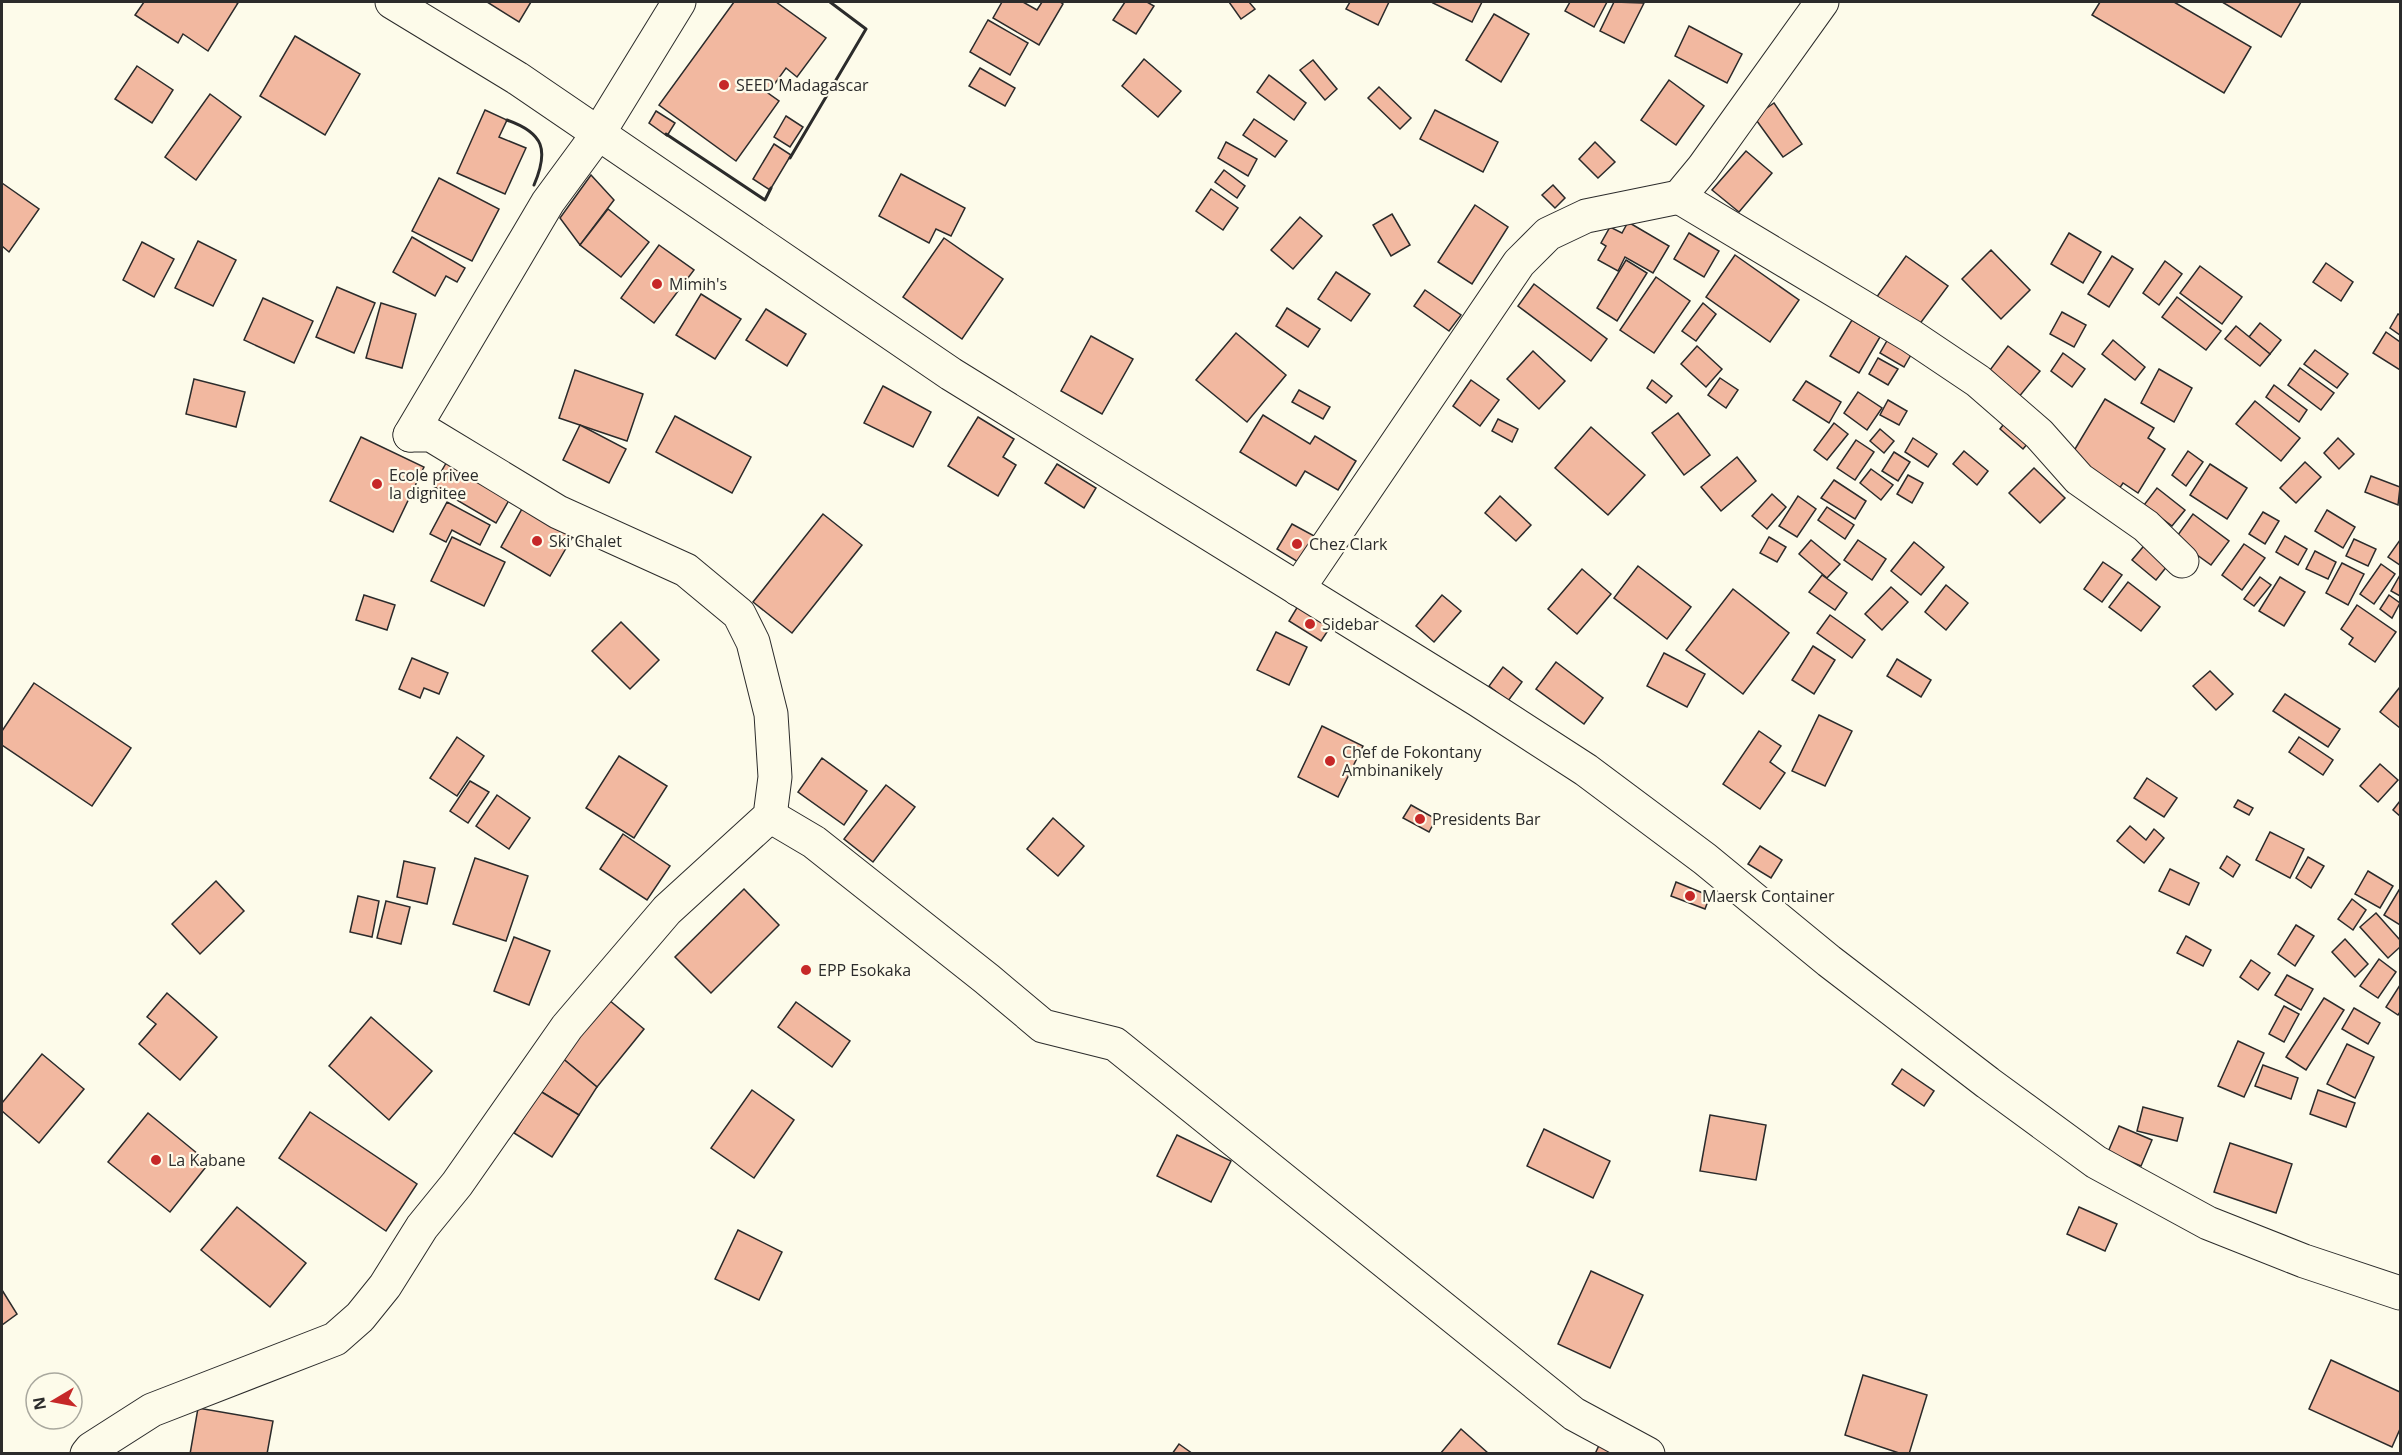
<svg xmlns="http://www.w3.org/2000/svg" width="2402" height="1455" font-family="'Open Sans',sans-serif">
<rect width="100%" height="100%" fill="#fdfbea"/>
<g fill="#f2b8a0" stroke="#2b2b2b" stroke-width="1.5">
<polygon points="144,2 235,2 238,3 208,51 183,34 178,43 135,15"/>
<polygon points="487,2 531,2 519,22"/>
<polygon points="734,2 776,2 826,38 797,77 786,68 768,93 779,101 736,161 659,105"/>
<polygon points="1002,2 1023,2 1037,10 1042,2 1060,2 1063,4 1039,45 993,18"/>
<polygon points="1125,2 1147,2 1154,6 1136,34 1113,20"/>
<polygon points="1229,2 1249,2 1255,9 1241,19"/>
<polygon points="1350,2 1389,2 1378,25 1346,9"/>
<polygon points="1434,2 1482,2 1472,22 1433,3"/>
<polygon points="1570,2 1607,2 1594,27 1565,11"/>
<polygon points="1614,2 1644,3 1624,43 1600,31"/>
<polygon points="2100,2 2174,2 2251,47 2224,93 2092,15"/>
<polygon points="2222,2 2301,2 2281,37"/>
<polygon points="1494,14 1529,34 1501,82 1466,60"/>
<polygon points="988,20 1028,43 1010,75 970,52"/>
<polygon points="1689,26 1742,54 1727,83 1675,56"/>
<polygon points="295,36 360,74 325,135 260,96"/>
<polygon points="1144,59 1181,91 1158,117 1122,86"/>
<polygon points="1313,60 1337,89 1325,100 1300,70"/>
<polygon points="137,66 173,90 152,123 115,99"/>
<polygon points="980,68 1015,88 1005,106 969,86"/>
<polygon points="1269,75 1306,103 1294,120 1257,92"/>
<polygon points="1669,80 1704,106 1676,145 1641,120"/>
<polygon points="1379,87 1411,118 1400,129 1368,98"/>
<polygon points="210,94 241,117 196,180 165,157"/>
<polygon points="1774,103 1802,144 1783,157 1754,117"/>
<polygon points="485,110 507,120 499,137 526,148 505,194 457,173"/>
<polygon points="1435,110 1498,142 1483,172 1420,139"/>
<polygon points="656,111 675,123 667,136 649,123"/>
<polygon points="786,116 803,127 790,147 774,137"/>
<polygon points="1254,119 1287,141 1275,157 1243,135"/>
<polygon points="1226,142 1257,159 1248,176 1218,158"/>
<polygon points="1595,142 1615,162 1598,178 1579,159"/>
<polygon points="774,144 791,155 770,190 753,179"/>
<polygon points="1746,151 1772,173 1739,212 1712,190"/>
<polygon points="1224,170 1245,186 1237,198 1215,182"/>
<polygon points="901,174 965,208 951,236 936,229 929,243 879,216"/>
<polygon points="591,175 614,200 580,245 560,218"/>
<polygon points="439,178 499,209 472,261 412,231"/>
<polygon points="2,183 39,209 9,252 2,246"/>
<polygon points="1553,185 1565,198 1555,208 1542,195"/>
<polygon points="1211,189 1238,208 1223,230 1196,211"/>
<polygon points="1475,205 1508,227 1472,284 1438,262"/>
<polygon points="608,209 649,242 621,277 580,245"/>
<polygon points="1392,214 1410,245 1391,256 1373,225"/>
<polygon points="1300,217 1322,236 1293,269 1271,250"/>
<polygon points="1628,222 1669,246 1653,273 1625,257 1618,271 1598,260 1606,246 1601,243 1610,227 1622,233"/>
<polygon points="1689,233 1719,251 1704,277 1674,259"/>
<polygon points="2069,233 2101,252 2083,283 2051,264"/>
<polygon points="412,237 465,268 457,282 446,276 435,296 393,272"/>
<polygon points="944,238 1003,279 962,339 903,297"/>
<polygon points="198,241 236,260 213,306 175,288"/>
<polygon points="142,242 174,259 154,297 123,280"/>
<polygon points="659,245 694,270 654,323 621,298"/>
<polygon points="1991,250 2030,290 2001,319 1962,279"/>
<polygon points="1735,255 1799,300 1770,342 1706,297"/>
<polygon points="1906,256 1948,286 1916,329 1876,298"/>
<polygon points="2112,256 2133,269 2109,307 2088,294"/>
<polygon points="1626,260 1647,273 1617,321 1597,308"/>
<polygon points="2165,261 2182,274 2159,305 2143,293"/>
<polygon points="2326,263 2353,282 2341,301 2313,282"/>
<polygon points="2200,266 2242,297 2222,324 2180,293"/>
<polygon points="1336,272 1370,294 1351,321 1318,299"/>
<polygon points="1656,277 1690,301 1654,353 1620,330"/>
<polygon points="1534,284 1607,339 1591,361 1518,306"/>
<polygon points="337,287 375,303 354,353 316,337"/>
<polygon points="1425,290 1461,315 1449,331 1414,306"/>
<polygon points="701,294 741,319 715,359 676,335"/>
<polygon points="2177,297 2221,331 2206,350 2162,317"/>
<polygon points="263,298 313,321 294,363 244,340"/>
<polygon points="381,303 416,314 402,368 366,358"/>
<polygon points="1703,303 1716,314 1696,341 1682,331"/>
<polygon points="1287,308 1320,329 1308,347 1276,326"/>
<polygon points="766,309 806,334 787,366 746,340"/>
<polygon points="2062,312 2086,325 2074,347 2050,334"/>
<polygon points="2398,314 2400,315 2400,335 2390,328"/>
<polygon points="1852,320 1880,337 1859,373 1830,356"/>
<polygon points="2260,323 2281,340 2270,354 2249,337"/>
<polygon points="2236,326 2270,354 2260,366 2225,339"/>
<polygon points="2386,332 2400,342 2400,370 2373,353"/>
<polygon points="1236,333 1286,375 1247,422 1196,380"/>
<polygon points="1091,336 1133,359 1102,414 1061,391"/>
<polygon points="1888,339 1912,353 1904,367 1880,353"/>
<polygon points="2113,340 2145,367 2135,380 2102,354"/>
<polygon points="1697,346 1722,369 1706,387 1681,364"/>
<polygon points="2008,346 2040,371 2018,398 1987,374"/>
<polygon points="2315,350 2348,374 2337,388 2304,364"/>
<polygon points="1533,351 1565,381 1539,409 1507,379"/>
<polygon points="2063,353 2085,369 2072,387 2051,371"/>
<polygon points="1878,358 1898,369 1888,385 1869,374"/>
<polygon points="2300,368 2334,393 2321,410 2288,385"/>
<polygon points="2159,369 2192,388 2174,422 2141,403"/>
<polygon points="575,370 643,394 627,441 559,418"/>
<polygon points="1720,378 1738,390 1726,408 1708,395"/>
<polygon points="194,379 245,392 236,427 186,414"/>
<polygon points="1471,380 1499,400 1480,426 1453,406"/>
<polygon points="1652,380 1672,396 1666,403 1647,388"/>
<polygon points="1806,381 1841,402 1829,423 1793,400"/>
<polygon points="2274,385 2307,410 2299,422 2266,397"/>
<polygon points="883,386 931,412 913,447 864,423"/>
<polygon points="1299,390 1330,407 1323,419 1292,402"/>
<polygon points="1858,392 1882,408 1867,430 1844,413"/>
<polygon points="2105,399 2154,428 2148,438 2165,449 2138,493 2123,483 2119,489 2069,459"/>
<polygon points="1888,400 1907,411 1899,425 1880,415"/>
<polygon points="2255,401 2300,438 2281,461 2236,424"/>
<polygon points="1678,413 1710,455 1684,475 1652,433"/>
<polygon points="1263,415 1310,444 1315,436 1356,461 1338,490 1305,471 1296,486 1240,452"/>
<polygon points="675,416 751,457 732,493 656,452"/>
<polygon points="2010,416 2034,436 2023,449 2000,429"/>
<polygon points="978,417 1014,439 1003,457 1016,465 998,496 948,466"/>
<polygon points="1498,419 1518,429 1512,442 1492,431"/>
<polygon points="1834,423 1848,434 1827,460 1814,450"/>
<polygon points="580,425 626,449 609,483 563,460"/>
<polygon points="1591,427 1645,475 1608,515 1555,468"/>
<polygon points="1880,429 1894,441 1884,453 1870,441"/>
<polygon points="361,437 424,467 393,532 330,501"/>
<polygon points="1913,438 1937,454 1928,467 1905,452"/>
<polygon points="2338,438 2354,454 2339,469 2324,453"/>
<polygon points="1856,440 1874,452 1855,480 1837,468"/>
<polygon points="1964,451 1988,471 1977,485 1953,464"/>
<polygon points="2188,451 2203,462 2186,486 2172,475"/>
<polygon points="1894,452 1910,462 1898,481 1882,471"/>
<polygon points="1737,457 1756,481 1721,511 1701,487"/>
<polygon points="449,458 512,495 496,523 433,486"/>
<polygon points="2305,462 2321,477 2296,503 2280,488"/>
<polygon points="1057,464 1096,488 1084,508 1045,483"/>
<polygon points="2210,464 2247,488 2227,519 2190,495"/>
<polygon points="2034,468 2065,498 2040,523 2009,493"/>
<polygon points="1871,469 1893,485 1881,500 1860,483"/>
<polygon points="1908,475 1923,483 1912,503 1897,494"/>
<polygon points="2371,476 2400,487 2398,505 2365,492"/>
<polygon points="1834,480 1866,501 1855,519 1821,498"/>
<polygon points="2157,488 2185,510 2172,526 2144,505"/>
<polygon points="1772,494 1786,507 1767,529 1752,516"/>
<polygon points="1500,496 1531,525 1516,541 1485,513"/>
<polygon points="1798,496 1816,509 1797,537 1779,526"/>
<polygon points="447,502 490,525 480,545 452,530 446,542 430,534"/>
<polygon points="523,507 573,536 550,576 501,547"/>
<polygon points="1827,507 1854,525 1845,539 1818,520"/>
<polygon points="2327,510 2355,527 2343,548 2315,531"/>
<polygon points="2263,512 2279,521 2265,544 2249,534"/>
<polygon points="823,514 862,545 792,633 753,602"/>
<polygon points="2193,514 2229,541 2211,565 2175,539"/>
<polygon points="1292,524 1318,538 1303,565 1277,549"/>
<polygon points="2285,536 2307,549 2298,565 2276,552"/>
<polygon points="452,537 505,562 484,606 431,581"/>
<polygon points="1769,537 1786,547 1777,562 1760,553"/>
<polygon points="2354,539 2376,549 2368,566 2346,556"/>
<polygon points="1811,540 1840,564 1827,578 1799,554"/>
<polygon points="1858,540 1886,559 1872,580 1844,560"/>
<polygon points="2400,540 2400,565 2388,557"/>
<polygon points="2148,541 2172,560 2156,580 2132,560"/>
<polygon points="1914,542 1944,567 1921,595 1891,571"/>
<polygon points="2244,544 2265,558 2242,590 2222,575"/>
<polygon points="2315,551 2336,562 2328,579 2306,569"/>
<polygon points="2103,562 2122,575 2102,602 2084,589"/>
<polygon points="2342,563 2364,574 2348,605 2326,593"/>
<polygon points="2381,564 2395,574 2374,604 2360,594"/>
<polygon points="1638,566 1691,607 1667,639 1614,598"/>
<polygon points="1582,569 1611,594 1577,634 1548,609"/>
<polygon points="1822,575 1847,593 1835,610 1809,592"/>
<polygon points="2400,575 2400,596 2391,591"/>
<polygon points="2260,577 2271,585 2254,606 2244,599"/>
<polygon points="2280,577 2305,592 2284,626 2259,611"/>
<polygon points="2128,582 2160,607 2141,631 2109,607"/>
<polygon points="1946,585 1968,603 1946,630 1925,612"/>
<polygon points="1891,587 1908,602 1882,630 1865,614"/>
<polygon points="1733,589 1789,633 1743,694 1686,650"/>
<polygon points="364,595 395,605 387,630 356,620"/>
<polygon points="1442,595 1461,611 1434,642 1416,626"/>
<polygon points="2389,595 2400,603 2392,618 2380,609"/>
<polygon points="2357,605 2396,632 2375,662 2349,644 2353,638 2341,629"/>
<polygon points="1298,606 1331,626 1321,641 1289,621"/>
<polygon points="1830,615 1865,640 1852,658 1817,633"/>
<polygon points="621,622 659,660 630,689 592,651"/>
<polygon points="1276,632 1307,647 1289,685 1257,670"/>
<polygon points="1813,646 1835,660 1814,694 1792,680"/>
<polygon points="1664,653 1705,674 1687,707 1647,686"/>
<polygon points="412,658 448,673 439,694 424,688 420,698 399,689"/>
<polygon points="1897,659 1931,680 1921,697 1887,676"/>
<polygon points="1556,662 1603,698 1584,724 1536,689"/>
<polygon points="1503,667 1522,682 1508,701 1489,686"/>
<polygon points="2210,671 2233,694 2216,710 2193,686"/>
<polygon points="34,683 131,748 92,806 2,745 2,731"/>
<polygon points="2400,687 2400,728 2380,712"/>
<polygon points="2285,694 2340,729 2328,747 2273,711"/>
<polygon points="1819,715 1852,731 1825,786 1792,771"/>
<polygon points="1322,726 1363,746 1338,797 1298,777"/>
<polygon points="1759,731 1781,746 1770,762 1785,773 1760,809 1723,784"/>
<polygon points="457,737 484,756 457,796 430,778"/>
<polygon points="2299,737 2333,760 2323,775 2289,752"/>
<polygon points="619,756 667,786 634,838 586,808"/>
<polygon points="822,758 867,791 844,825 798,792"/>
<polygon points="2380,764 2398,780 2378,802 2360,786"/>
<polygon points="2147,778 2177,798 2164,817 2134,798"/>
<polygon points="470,781 489,792 468,823 450,811"/>
<polygon points="886,785 915,807 873,862 844,839"/>
<polygon points="497,795 530,818 509,849 476,826"/>
<polygon points="2238,800 2253,808 2249,815 2234,807"/>
<polygon points="2400,801 2400,816 2393,810"/>
<polygon points="1411,805 1436,819 1429,832 1403,818"/>
<polygon points="1053,818 1084,846 1058,876 1027,849"/>
<polygon points="2130,826 2146,840 2154,829 2164,838 2144,863 2117,841"/>
<polygon points="2270,832 2304,849 2290,878 2256,860"/>
<polygon points="623,834 670,866 647,900 600,869"/>
<polygon points="1760,846 1782,860 1771,878 1748,864"/>
<polygon points="2227,856 2240,865 2233,877 2220,868"/>
<polygon points="2308,857 2324,866 2311,888 2296,878"/>
<polygon points="475,858 528,876 506,941 453,924"/>
<polygon points="404,861 435,868 427,904 397,897"/>
<polygon points="2170,869 2199,883 2189,905 2159,891"/>
<polygon points="2368,871 2393,886 2380,908 2355,894"/>
<polygon points="216,881 244,911 200,954 172,924"/>
<polygon points="1676,882 1710,896 1705,909 1671,896"/>
<polygon points="744,889 779,925 711,993 675,957"/>
<polygon points="2399,890 2400,891 2400,925 2384,915"/>
<polygon points="358,896 379,901 372,937 350,932"/>
<polygon points="2352,899 2366,910 2353,930 2338,919"/>
<polygon points="386,901 410,907 401,944 377,938"/>
<polygon points="2376,913 2400,940 2400,947 2388,958 2360,927"/>
<polygon points="2296,925 2314,936 2295,966 2278,954"/>
<polygon points="2186,936 2211,950 2203,966 2177,953"/>
<polygon points="514,937 550,951 529,1005 494,991"/>
<polygon points="2345,939 2368,964 2355,977 2332,952"/>
<polygon points="2379,959 2396,972 2378,998 2360,986"/>
<polygon points="2251,960 2270,973 2258,990 2240,977"/>
<polygon points="2287,975 2313,989 2301,1010 2275,995"/>
<polygon points="2400,985 2400,1012 2398,1015 2386,1007"/>
<polygon points="167,993 217,1037 180,1080 139,1044 156,1024 147,1017"/>
<polygon points="2324,998 2344,1010 2306,1070 2286,1057"/>
<polygon points="609,1000 644,1029 597,1087 561,1057"/>
<polygon points="796,1002 850,1041 832,1067 778,1027"/>
<polygon points="2284,1006 2299,1014 2284,1042 2269,1034"/>
<polygon points="2354,1008 2380,1023 2368,1044 2342,1029"/>
<polygon points="371,1017 432,1071 389,1120 329,1066"/>
<polygon points="2238,1041 2264,1053 2244,1097 2218,1086"/>
<polygon points="2347,1044 2374,1057 2355,1098 2327,1084"/>
<polygon points="42,1054 84,1089 39,1143 2,1111 2,1103"/>
<polygon points="561,1057 597,1087 579,1115 540,1091"/>
<polygon points="2263,1065 2298,1078 2291,1099 2255,1086"/>
<polygon points="1902,1069 1934,1091 1924,1106 1892,1084"/>
<polygon points="752,1090 794,1120 754,1178 711,1148"/>
<polygon points="2318,1090 2355,1103 2346,1127 2310,1114"/>
<polygon points="540,1091 579,1115 552,1157 514,1133"/>
<polygon points="2143,1107 2183,1118 2177,1141 2137,1131"/>
<polygon points="310,1112 417,1184 386,1231 279,1158"/>
<polygon points="148,1113 209,1163 170,1212 108,1162"/>
<polygon points="1710,1115 1766,1125 1756,1180 1700,1171"/>
<polygon points="2119,1126 2152,1140 2141,1166 2108,1152"/>
<polygon points="1544,1129 1610,1161 1593,1198 1527,1166"/>
<polygon points="1177,1135 1231,1161 1211,1202 1157,1176"/>
<polygon points="2230,1143 2292,1164 2276,1213 2214,1192"/>
<polygon points="237,1207 306,1263 270,1307 201,1250"/>
<polygon points="2079,1207 2117,1224 2105,1251 2067,1234"/>
<polygon points="738,1230 782,1252 759,1300 715,1279"/>
<polygon points="1591,1271 1643,1295 1610,1368 1558,1344"/>
<polygon points="2,1290 17,1314 2,1325"/>
<polygon points="2331,1360 2400,1392 2400,1429 2392,1447 2309,1409"/>
<polygon points="1863,1375 1927,1395 1909,1454 1902,1454 1845,1435"/>
<polygon points="198,1408 273,1421 267,1454 190,1454"/>
<polygon points="1461,1429 1488,1453 1487,1454 1440,1454"/>
<polygon points="1601,1441 1626,1454 1595,1454"/>
<polygon points="1179,1444 1193,1454 1172,1454"/>
</g>
<g fill="none" stroke-linecap="round" stroke-linejoin="round">
<defs>
<g id="minor">
<polyline points="392,2 517,78 951,374 1478,700 1586,770 1705,859 1829,961 1988,1083 2096,1162 2208,1223 2304,1261 2400,1293"/>
<polyline points="1679,197 1911,336 1978,381 2039,434 2079,479 2146,526 2182,561"/>
<polyline points="410,435 548,202 598,134 679,2"/>
<polyline points="1298,589 1519,263 1548,234 1586,216 1679,197 1703,168 1822,2"/>
<polyline points="770,816 814,842 987,979 1043,1026 1115,1044 1574,1414 1648,1454"/>
<polyline points="87,1454 91,1449 152,1410 335,1339 360,1317 385,1286 422,1227 457,1184 567,1027 667,910 770,816 775,777 771,714 753,642 739,614 686,570 558,512 431,435 410,435"/>
</g>
</defs>
<use href="#minor" stroke="#2b2b2b" stroke-width="35"/>
<use href="#minor" stroke="#fdfbea" stroke-width="33"/>
<g stroke="#2b2b2b" stroke-width="3">
<path d="M507,120C544,133 549,150 534,185"/>
<polyline points="666,134 765,200 771,188"/>
<polyline points="790,158 866,29 830,2"/>
</g>
</g>
<g fill="#c62828" stroke="#fdfbea" stroke-width="2">
<circle cx="724" cy="85" r="6"/>
<circle cx="657" cy="284" r="6"/>
<circle cx="377" cy="484" r="6"/>
<circle cx="537" cy="541" r="6"/>
<circle cx="1297" cy="544" r="6"/>
<circle cx="1310" cy="624" r="6"/>
<circle cx="1330" cy="761" r="6"/>
<circle cx="1420" cy="819" r="6"/>
<circle cx="1690" cy="896" r="6"/>
<circle cx="806" cy="970" r="6"/>
<circle cx="156" cy="1160" r="6"/>
</g>
<g text-anchor="middle" dominant-baseline="central" stroke-width="4.5" stroke-linejoin="round" paint-order="stroke">
<g font-size="16" fill="#2b2b2b" stroke="#fdfbea" text-anchor="start">
<text x="736" y="85">SEED Madagascar</text>
<text x="669" y="284">Mimih's</text>
<text x="389" y="475">Ecole privee<tspan x="389" dy="18">la dignitee</tspan></text>
<text x="549" y="541">Ski Chalet</text>
<text x="1309" y="544">Chez Clark</text>
<text x="1322" y="624">Sidebar</text>
<text x="1342" y="752">Chef de Fokontany<tspan x="1342" dy="18">Ambinanikely</tspan></text>
<text x="1432" y="819">Presidents Bar</text>
<text x="1702" y="896">Maersk Container</text>
<text x="818" y="970">EPP Esokaka</text>
<text x="168" y="1160">La Kabane</text>
</g>
</g>
<rect width="2402" height="1455" fill="none" stroke="#2b2b2b" stroke-width="6"/>
<g transform="translate(54 1401) rotate(260)"><circle r="28" fill="#fdfbea" stroke="#a9a89e" stroke-width="1.5"/>
<path d="M0-4.5L10 22L0 15L-10 22Z" fill="#c62828"/>
<text y="-9" font-size="16" font-weight="bold" text-anchor="middle" fill="#2b2b2b">N</text>
</g>
</svg>
